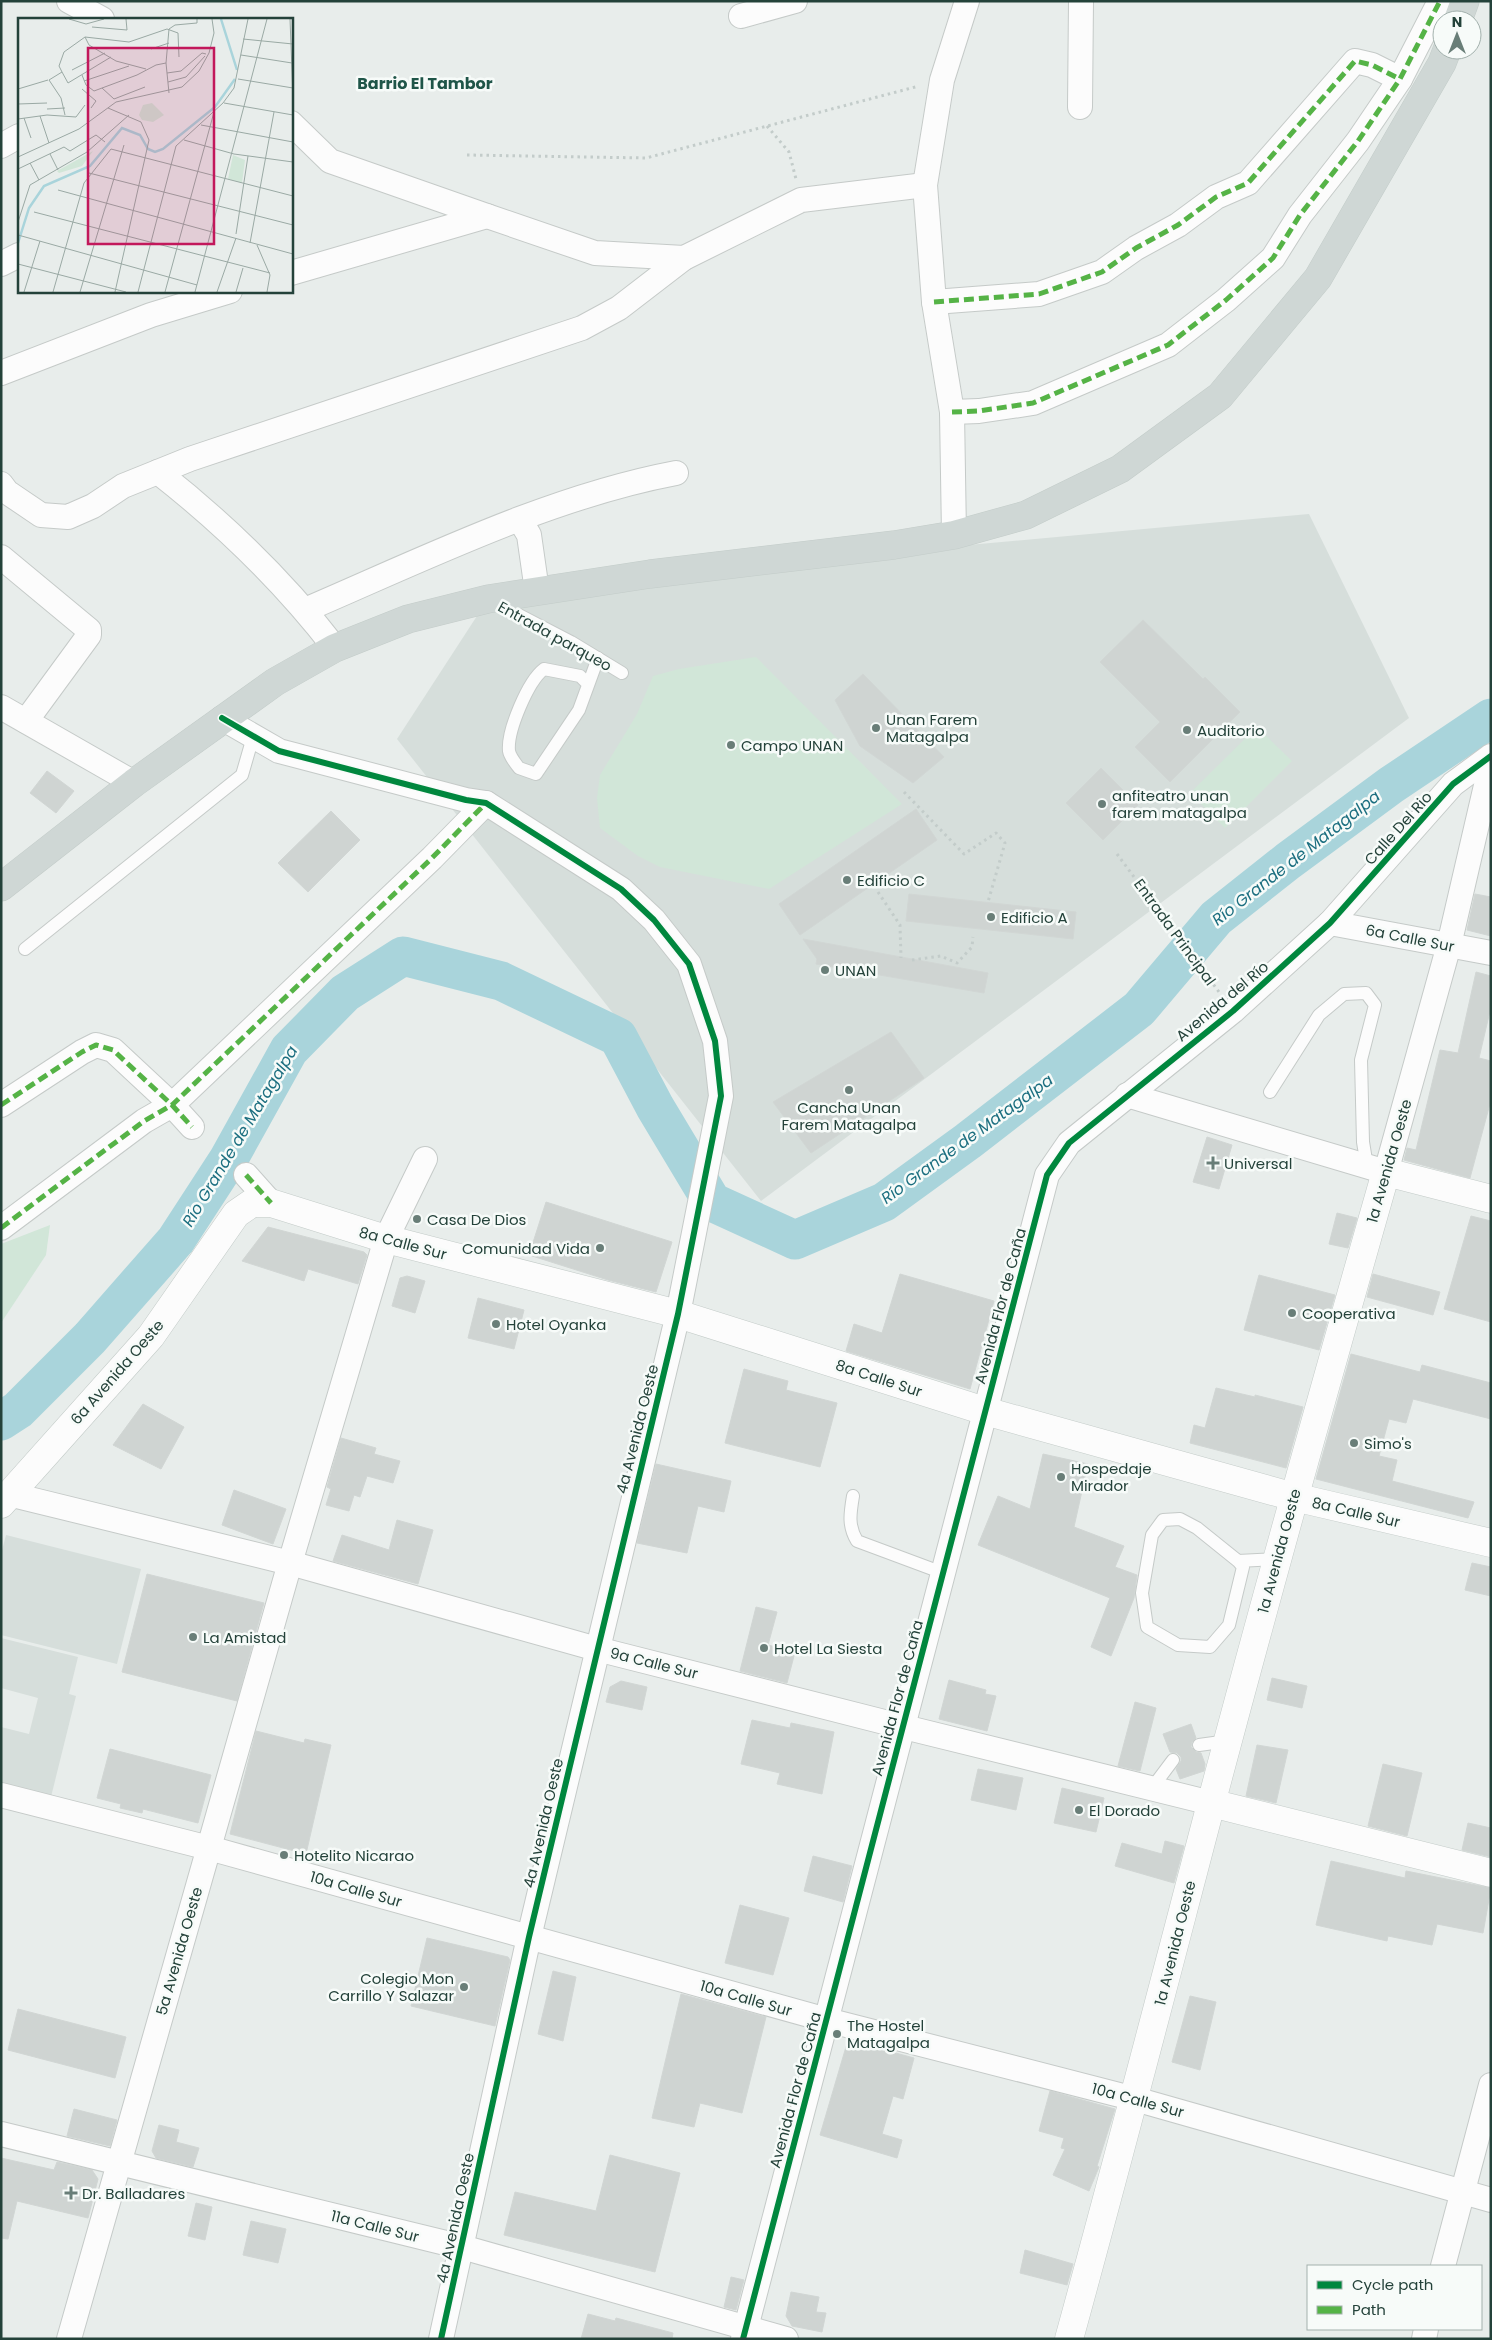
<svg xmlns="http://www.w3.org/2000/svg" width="1492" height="2340" font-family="Poppins,sans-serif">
<rect width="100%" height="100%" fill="#e8edeb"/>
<g fill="#d6dedb">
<polygon points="1309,514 1409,718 761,1201 397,739 488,599 650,574"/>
<polygon points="6,1535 141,1569 117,1664 1,1635 1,1554"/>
<polygon points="1,1638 78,1657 69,1694 76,1696 50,1801 1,1789 1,1727 29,1734 38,1698 1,1688"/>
</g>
<g fill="#d1e6d8">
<polygon points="756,657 902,804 769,889 660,867 638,856 600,828 597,798 600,775 637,714 653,676 679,669"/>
<polygon points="1257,727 1292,761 1225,828 1190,793"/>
<polygon points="50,1225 46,1255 1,1323 1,1244"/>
</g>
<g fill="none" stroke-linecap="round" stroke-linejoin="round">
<polyline stroke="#a9d4db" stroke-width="39" points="1,1421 18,1410 90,1338 176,1240 228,1160 289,1050 345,993 403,956 501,981 618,1037 655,1107 712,1202 795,1240 884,1202 968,1141 1139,1009 1216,918 1288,861 1391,785 1491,718"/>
</g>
<g fill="#cfd4d2" stroke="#d1d6d4">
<polygon points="1143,620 1203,679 1205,677 1240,712 1170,782 1135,747 1160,722 1100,662"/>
<polygon points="863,674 944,757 913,783 860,746 835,700"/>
<polygon points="1101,768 1138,805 1103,840 1066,803"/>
<polygon points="47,771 74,791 56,813 30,793"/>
<polygon points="916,809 937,840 800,935 779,904"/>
<polygon points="331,811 360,840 308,892 278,863"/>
<polygon points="909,894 1076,912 1073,939 906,921"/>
<polygon points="1475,894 1491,897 1491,936 1467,930"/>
<polygon points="803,939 988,973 984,993 816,964 817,959"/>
<polygon points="1476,972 1491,976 1491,1007 1479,1058 1491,1061 1491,1100 1470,1178 1404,1160 1407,1148 1416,1150 1440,1050 1458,1053"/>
<polygon points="891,1032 924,1078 811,1153 773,1102"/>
<polygon points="1207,1137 1232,1145 1219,1189 1193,1182"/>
<polygon points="546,1202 672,1242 656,1292 608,1280 529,1255"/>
<polygon points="1337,1213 1357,1218 1348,1248 1329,1244"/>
<polygon points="1471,1216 1491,1221 1491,1322 1444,1309"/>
<polygon points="268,1227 364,1252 367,1255 358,1284 308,1269 304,1281 242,1261"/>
<polygon points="900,1274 994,1301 970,1389 846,1351 854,1324 882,1333"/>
<polygon points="1373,1274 1440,1292 1433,1315 1367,1297"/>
<polygon points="1259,1275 1335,1295 1319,1350 1244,1330"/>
<polygon points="407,1276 425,1281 415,1313 392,1306 400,1278"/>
<polygon points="478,1298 524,1310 514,1349 468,1338"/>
<polygon points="1351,1354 1420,1372 1422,1365 1491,1383 1491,1419 1413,1399 1406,1423 1389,1419 1379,1456 1397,1460 1392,1481 1474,1502 1468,1518 1316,1479"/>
<polygon points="744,1369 788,1381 786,1390 837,1403 820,1467 725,1443"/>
<polygon points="1216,1388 1255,1397 1255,1395 1303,1407 1286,1468 1190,1443 1194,1425 1205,1428"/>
<polygon points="143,1404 184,1427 161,1469 113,1445"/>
<polygon points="341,1438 376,1448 374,1454 400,1461 393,1483 367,1476 360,1497 354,1495 349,1511 326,1505 331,1489 327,1487"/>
<polygon points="1043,1454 1088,1464 1074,1527 1124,1546 1115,1567 1137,1575 1134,1598 1111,1656 1091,1647 1110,1598 978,1545 998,1496 1030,1509"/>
<polygon points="656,1464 731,1481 724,1512 698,1506 687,1553 637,1543"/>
<polygon points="234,1490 286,1509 273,1544 222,1525"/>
<polygon points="397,1520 433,1530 418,1584 333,1561 342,1535 389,1550"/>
<polygon points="1472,1563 1491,1567 1491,1596 1465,1590"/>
<polygon points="147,1574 264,1603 237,1701 122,1672"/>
<polygon points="756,1607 777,1612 768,1645 795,1652 787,1683 740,1671"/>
<polygon points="1272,1678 1307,1686 1302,1708 1267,1700"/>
<polygon points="949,1680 986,1690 985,1694 996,1696 987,1731 939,1719"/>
<polygon points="621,1681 647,1687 642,1710 606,1702 610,1687"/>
<polygon points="1135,1702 1156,1708 1140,1771 1118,1766"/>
<polygon points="752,1720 790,1728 791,1723 834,1732 822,1794 777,1784 780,1773 741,1764"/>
<polygon points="1191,1724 1196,1738 1192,1742 1191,1747 1196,1752 1201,1753 1205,1764 1204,1771 1180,1779 1176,1769 1181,1761 1181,1757 1177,1753 1170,1752 1163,1734"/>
<polygon points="256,1731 304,1743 305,1739 331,1745 306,1854 230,1834"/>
<polygon points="1257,1745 1288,1750 1276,1803 1246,1796"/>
<polygon points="110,1749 211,1775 198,1823 143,1809 142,1813 120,1808 121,1804 97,1798"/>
<polygon points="1383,1764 1422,1773 1407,1836 1368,1826"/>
<polygon points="978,1769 1023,1778 1016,1810 971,1800"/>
<polygon points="1062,1788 1104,1798 1096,1832 1054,1823"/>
<polygon points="1468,1823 1491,1828 1491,1857 1462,1850"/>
<polygon points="1165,1841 1184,1846 1174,1883 1115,1866 1122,1843 1162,1854"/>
<polygon points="813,1856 852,1866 843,1902 804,1891"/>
<polygon points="1331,1861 1405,1878 1406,1871 1491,1888 1483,1933 1437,1924 1432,1945 1388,1936 1387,1941 1316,1925"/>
<polygon points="740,1905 789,1918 773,1975 725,1963"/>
<polygon points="427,1938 508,1957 510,1960 495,2026 411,2006"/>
<polygon points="553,1971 576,1977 563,2041 538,2034"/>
<polygon points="681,1994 766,2017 742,2113 700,2103 694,2127 652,2118"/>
<polygon points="1190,1996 1216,2002 1200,2070 1172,2062"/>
<polygon points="18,2009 126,2037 115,2078 8,2050"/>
<polygon points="848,2040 914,2058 903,2099 893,2096 882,2134 902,2140 897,2158 820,2135"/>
<polygon points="1050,2091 1115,2109 1097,2166 1099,2167 1089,2191 1053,2175 1065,2149 1061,2148 1064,2138 1039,2131"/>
<polygon points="74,2109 117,2120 110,2146 67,2136"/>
<polygon points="159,2125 179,2130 176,2142 199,2148 193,2167 156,2158 152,2151"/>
<polygon points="610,2155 680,2173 655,2272 504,2235 515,2192 596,2211"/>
<polygon points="1,2158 54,2170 57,2162 92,2170 98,2179 88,2218 17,2201 8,2239 1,2238"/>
<polygon points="196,2203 212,2207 205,2240 188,2236"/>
<polygon points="251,2221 286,2229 278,2263 243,2255"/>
<polygon points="1025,2250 1073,2264 1067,2285 1020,2273"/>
<polygon points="731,2277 744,2280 736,2310 724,2307"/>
<polygon points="791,2292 819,2297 816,2312 826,2313 822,2332 792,2326 786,2316"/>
<polygon points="588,2314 615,2321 616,2318 673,2333 672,2339 581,2339"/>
</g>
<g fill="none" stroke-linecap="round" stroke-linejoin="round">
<defs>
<g id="lane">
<polyline points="494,602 571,642 622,673"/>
<path d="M588,684L580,676L544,669C528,681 507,731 509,751C510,757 516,764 519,768L536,774L579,710L598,658"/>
<polyline points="25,949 242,775 253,737"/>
<polyline points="1270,1092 1319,1015 1344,994 1366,993 1375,1005 1361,1060 1363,1142 1367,1166"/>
<path d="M853,1496C850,1514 848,1526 857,1541L943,1573"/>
<polyline points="1238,1561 1243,1567 1229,1625 1210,1647 1178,1645 1147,1627 1142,1593 1152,1535 1163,1520 1180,1519 1197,1528 1238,1561 1277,1559"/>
<polyline points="1199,1745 1228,1741"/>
<polyline points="1152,1788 1173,1760"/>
</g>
<g id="street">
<polyline points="69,1 102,19"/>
<polyline points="741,16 795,1"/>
<polyline points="1080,107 1081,1"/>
<polyline points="291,123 330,161 487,216 595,253 684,258"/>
<polyline points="1,146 19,136"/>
<polyline points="1,264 19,255"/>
<polyline points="291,273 487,216"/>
<polyline points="934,302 1039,294 1102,272 1136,248 1178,225 1216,197 1248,183 1355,61 1372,65 1400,79"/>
<polyline points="1,373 151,315 230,291"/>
<polyline points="952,412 979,411 1033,403 1168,345 1226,300 1273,258 1300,215 1358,141 1400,79 1440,1"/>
<path d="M158,472C223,523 284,582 335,648"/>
<polyline points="1,484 7,492 41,515 68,517 93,506 123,486 190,459 582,328 619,308 684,258 801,200 925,185"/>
<polyline points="520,520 529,535 537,591"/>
<polyline points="954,535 952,412 934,302 925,185 942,80 967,1"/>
<polyline points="1,557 89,630 89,635 26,721"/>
<path d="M305,610C424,559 549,497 676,473"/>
<polyline points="1,707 134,783"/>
<polyline points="222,718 279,751 466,800 486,803 621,889 654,920 689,964 715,1041 721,1096 678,1314 529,1937 441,2339"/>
<polyline points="1330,923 1491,953"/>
<polyline points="1127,1095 1386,1172 1449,945 1491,764"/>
<polyline points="1,1105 82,1052 96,1045 113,1050 172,1105 192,1127"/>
<polyline points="246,1175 271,1203"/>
<polyline points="1,1228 144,1121 172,1105 432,858 486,803"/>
<polyline points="9,1494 290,1563 597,1649 892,1724 1211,1803"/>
<polyline points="1,1795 209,1848 827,2020 1135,2099 1491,2200"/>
<polyline points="1,2134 462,2247 786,2339"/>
<polyline points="1443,2266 1491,2085"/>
<polyline points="69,2339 290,1563 386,1239 425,1159"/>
<polyline points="743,2339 1047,1175 1069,1143 1233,1011 1330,923 1453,784 1491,756"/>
<polyline points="1424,2339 1426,2329"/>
</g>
<g id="secondary">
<polyline points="1,1504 151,1336 236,1214 252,1203 271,1203 386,1239 678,1314 985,1411 1294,1497 1491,1543"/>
<polyline points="1211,1803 1491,1873"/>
<path d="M1069,2339C1118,2161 1164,1983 1211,1804C1267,1593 1326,1382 1386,1172L1491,1199"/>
</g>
<g id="primary">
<polyline points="1458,20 1465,1"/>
<polyline points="1,887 134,783 275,682 335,648 408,619 488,599 650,574 894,545 954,535 1026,515 1120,469 1220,396 1318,278 1442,63 1447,50"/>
</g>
</defs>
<use href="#lane" stroke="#c5cac8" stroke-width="14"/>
<use href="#street" stroke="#c5cac8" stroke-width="26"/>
<use href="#secondary" stroke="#c3cbc8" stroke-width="29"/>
<use href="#primary" stroke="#c3ccc9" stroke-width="29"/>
<g stroke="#c3ccca" stroke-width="3" stroke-dasharray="2.5 4" stroke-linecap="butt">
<polyline points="767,126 789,152 796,179"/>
<polyline points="467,155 646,158 919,86"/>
<polyline points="904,792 964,854 996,833 1005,843 988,902"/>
<polyline points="1117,854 1219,992"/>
<polyline points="878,892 900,925 901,958"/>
<polyline points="912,960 941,956 957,963 972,947 973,937"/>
</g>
<use href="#lane" stroke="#fcfcfc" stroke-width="12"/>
<use href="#street" stroke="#fcfcfc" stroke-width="24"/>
<use href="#secondary" stroke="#fcfcfc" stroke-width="28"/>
<use href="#primary" stroke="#cfd7d5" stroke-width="28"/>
<g stroke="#55b346" stroke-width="5" stroke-dasharray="10 5" stroke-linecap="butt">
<polyline points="934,302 1039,294 1102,272 1136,248 1178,225 1216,197 1248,183 1355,61 1372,65 1400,79"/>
<polyline points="952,412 979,411 1033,403 1168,345 1226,300 1273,258 1300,215 1358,141 1400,79 1440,1"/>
<polyline points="1,1105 82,1052 96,1045 113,1050 172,1105 192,1127"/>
<polyline points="246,1175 271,1203"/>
<polyline points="1,1228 144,1121 172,1105 432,858 486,803"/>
</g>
<defs>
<g id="cycleway">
<polyline points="222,718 279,751 466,800 486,803 621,889 654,920 689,964 715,1041 721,1096 678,1314 529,1937 441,2339"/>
<polyline points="743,2339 1047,1175 1069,1143 1233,1011 1330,923 1453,784 1491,756"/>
</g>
</defs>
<use href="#cycleway" stroke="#f7fbf9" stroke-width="9"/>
<use href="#cycleway" stroke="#00873e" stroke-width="6"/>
</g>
<g fill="#697e78" stroke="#f7fbf9" stroke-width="2">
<circle cx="876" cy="728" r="5"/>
<circle cx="1187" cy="730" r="5"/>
<circle cx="731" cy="745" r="5"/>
<circle cx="1102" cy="804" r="5"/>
<circle cx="847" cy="880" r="5"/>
<circle cx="991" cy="917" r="5"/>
<circle cx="825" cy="970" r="5"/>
<circle cx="849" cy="1090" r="5"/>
<path d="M1210.5 1155.5h5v5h5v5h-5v5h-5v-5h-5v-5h5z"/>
<circle cx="417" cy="1219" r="5"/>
<circle cx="600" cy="1248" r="5"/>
<circle cx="1292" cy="1313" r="5"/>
<circle cx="496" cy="1324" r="5"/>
<circle cx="1354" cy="1443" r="5"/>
<circle cx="1061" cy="1477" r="5"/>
<circle cx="193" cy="1637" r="5"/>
<circle cx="764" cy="1648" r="5"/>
<circle cx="1079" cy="1810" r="5"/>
<circle cx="284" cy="1855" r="5"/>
<circle cx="464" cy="1987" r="5"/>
<circle cx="837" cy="2034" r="5"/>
<path d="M68.5 2185.5h5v5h5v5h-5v5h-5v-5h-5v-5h5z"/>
</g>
<g text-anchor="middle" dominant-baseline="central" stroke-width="5" stroke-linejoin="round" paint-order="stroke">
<g font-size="15" fill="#24423a" stroke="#f7fbf9">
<text transform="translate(555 636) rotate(29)">Entrada parqueo</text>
<text transform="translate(1398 828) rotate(-48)">Calle Del Rio</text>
<text transform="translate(1175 932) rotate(54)">Entrada Principal</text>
<text transform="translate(1410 938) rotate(11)">6a Calle Sur</text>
<text transform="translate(1222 1001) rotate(-40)">Avenida del Río</text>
<text transform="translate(1389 1161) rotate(-74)">1a Avenida Oeste</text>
<text transform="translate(403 1243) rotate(15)">8a Calle Sur</text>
<text transform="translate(1000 1306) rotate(-75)">Avenida Flor de Caña</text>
<text transform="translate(117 1372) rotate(-49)">6a Avenida Oeste</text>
<text transform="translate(879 1378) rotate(18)">8a Calle Sur</text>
<text transform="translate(637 1429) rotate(-76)">4a Avenida Oeste</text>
<text transform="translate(1356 1512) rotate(13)">8a Calle Sur</text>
<text transform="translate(1279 1551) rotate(-75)">1a Avenida Oeste</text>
<text transform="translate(654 1663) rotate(14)">9a Calle Sur</text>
<text transform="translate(897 1698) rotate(-75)">Avenida Flor de Caña</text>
<text transform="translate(543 1823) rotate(-77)">4a Avenida Oeste</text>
<text transform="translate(356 1889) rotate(16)">10a Calle Sur</text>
<text transform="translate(1175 1943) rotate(-76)">1a Avenida Oeste</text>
<text transform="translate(179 1951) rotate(-74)">5a Avenida Oeste</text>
<text transform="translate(746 1998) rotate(16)">10a Calle Sur</text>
<text transform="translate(795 2090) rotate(-75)">Avenida Flor de Caña</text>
<text transform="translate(1138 2100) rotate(15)">10a Calle Sur</text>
<text transform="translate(455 2218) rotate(-78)">4a Avenida Oeste</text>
<text transform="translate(375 2226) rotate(14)">11a Calle Sur</text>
</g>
<g font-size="15" fill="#24423a" stroke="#f7fbf9" text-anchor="start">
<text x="886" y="719">Unan Farem<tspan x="886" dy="17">Matagalpa</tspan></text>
<text x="1197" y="730">Auditorio</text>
<text x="741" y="745">Campo UNAN</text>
<text x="1112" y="795">anfiteatro unan<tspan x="1112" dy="17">farem matagalpa</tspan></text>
<text x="857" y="880">Edificio C</text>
<text x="1001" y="917">Edificio A</text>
<text x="835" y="970">UNAN</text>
<text x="849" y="1107" text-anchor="middle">Cancha Unan<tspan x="849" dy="17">Farem Matagalpa</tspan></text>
<text x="1224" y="1163">Universal</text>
<text x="427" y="1219">Casa De Dios</text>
<text x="590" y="1248" text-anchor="end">Comunidad Vida</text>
<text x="1302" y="1313">Cooperativa</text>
<text x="506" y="1324">Hotel Oyanka</text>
<text x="1364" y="1443">Simo's</text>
<text x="1071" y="1468">Hospedaje<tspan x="1071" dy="17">Mirador</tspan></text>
<text x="203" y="1637">La Amistad</text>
<text x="774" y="1648">Hotel La Siesta</text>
<text x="1089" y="1810">El Dorado</text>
<text x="294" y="1855">Hotelito Nicarao</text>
<text x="454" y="1978" text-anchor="end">Colegio Mon<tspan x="454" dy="17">Carrillo Y Salazar</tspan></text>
<text x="847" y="2025">The Hostel<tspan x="847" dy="17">Matagalpa</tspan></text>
<text x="82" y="2193">Dr. Balladares</text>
</g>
<g font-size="16" font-weight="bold" fill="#1f5548" stroke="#f7fbf9">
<text x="425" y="83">Barrio El Tambor</text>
</g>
<g font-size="16" font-style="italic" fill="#1c6f80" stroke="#f7fbf9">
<text transform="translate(1296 858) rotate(-38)">Río Grande de Matagalpa</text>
<text transform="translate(240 1136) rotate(-59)">Río Grande de Matagalpa</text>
<text transform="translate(967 1139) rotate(-36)">Río Grande de Matagalpa</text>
</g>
</g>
<g transform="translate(18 18)">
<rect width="275" height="275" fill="#e8edeb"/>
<path d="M134,85L146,97L135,104L124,102L121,97L125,87ZM75,133L64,148L41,155L39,153ZM215,137L227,142L224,165L210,161Z" fill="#d1e6d8"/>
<path fill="none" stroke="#a9d4db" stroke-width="2.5" d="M203,1L219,52M0,225L11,190L26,168L72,148L104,110L122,117L130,131L137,134L145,131L197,89L217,61"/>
<path fill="none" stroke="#9aa9a4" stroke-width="1" d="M51,1L68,6L86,1M272,1L275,79M74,9L109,12L108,1M151,11L157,7L179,5V1M225,21L275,26M133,31L151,25M223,37L274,45M128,51L98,43L71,27L67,19L111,24L149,11L160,15L161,39M54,52L87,35M44,54L50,65L93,39M149,55L163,53L184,35L188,36M64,57L68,67L76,73L119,57L138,47L148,45M220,61L275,70M66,63L111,48M150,64L168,59L187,38M84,70L96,81M0,71L30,62M64,71L78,83L73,90M151,75L148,45L151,11M96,81L127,69M206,85L275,97M0,86L29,85M90,90L123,104L131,122L97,274M29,91L47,90M47,97L43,80L31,62L44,54L41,48L46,34L67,19M22,98L31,125M6,100L13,120M0,101L29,97L58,99L67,87M183,107L275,124M166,122L216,136L275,144M93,131L275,178M32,136L40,152M0,139L61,111L98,84L164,69L181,53L191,35L196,15L194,1M12,145L21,162M0,151L46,129L52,133L78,117L87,124M71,155L275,207M40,172L275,236M16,194L252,255M0,204L12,167L69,134L111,97M218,216L230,138M0,217L179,267M232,225L256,94M239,227L252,257L249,274M0,246L108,274M6,274L22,223M35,274L66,165L93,131M62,274L106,127M120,274L158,128L205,85L216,70L230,1M147,274L196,94M177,274L249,1M199,274L218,220M218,274L225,250"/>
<path fill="#c2185b" fill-opacity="0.15" stroke="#c2185b" stroke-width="2.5" d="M70,30H196V226H70Z"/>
<rect width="275" height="275" fill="none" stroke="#24423a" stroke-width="2.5"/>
</g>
<rect width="1492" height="2340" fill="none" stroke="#24423a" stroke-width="5"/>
<rect x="1307" y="2265" width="175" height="65" fill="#f7fbf9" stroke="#a3b1ad"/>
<rect x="1317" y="2281" width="25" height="8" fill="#00873e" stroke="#a3b1ad"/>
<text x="1352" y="2290" font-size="15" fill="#24423a">Cycle path</text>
<rect x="1317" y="2306" width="25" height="8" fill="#55b346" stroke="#a3b1ad"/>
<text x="1352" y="2315" font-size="15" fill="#24423a">Path</text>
<g transform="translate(1457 35)"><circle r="24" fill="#f7fbf9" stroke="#a3b1ad"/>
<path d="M0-4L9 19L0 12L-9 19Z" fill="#697e78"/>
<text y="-8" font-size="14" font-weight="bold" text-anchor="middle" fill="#24423a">N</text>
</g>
</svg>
